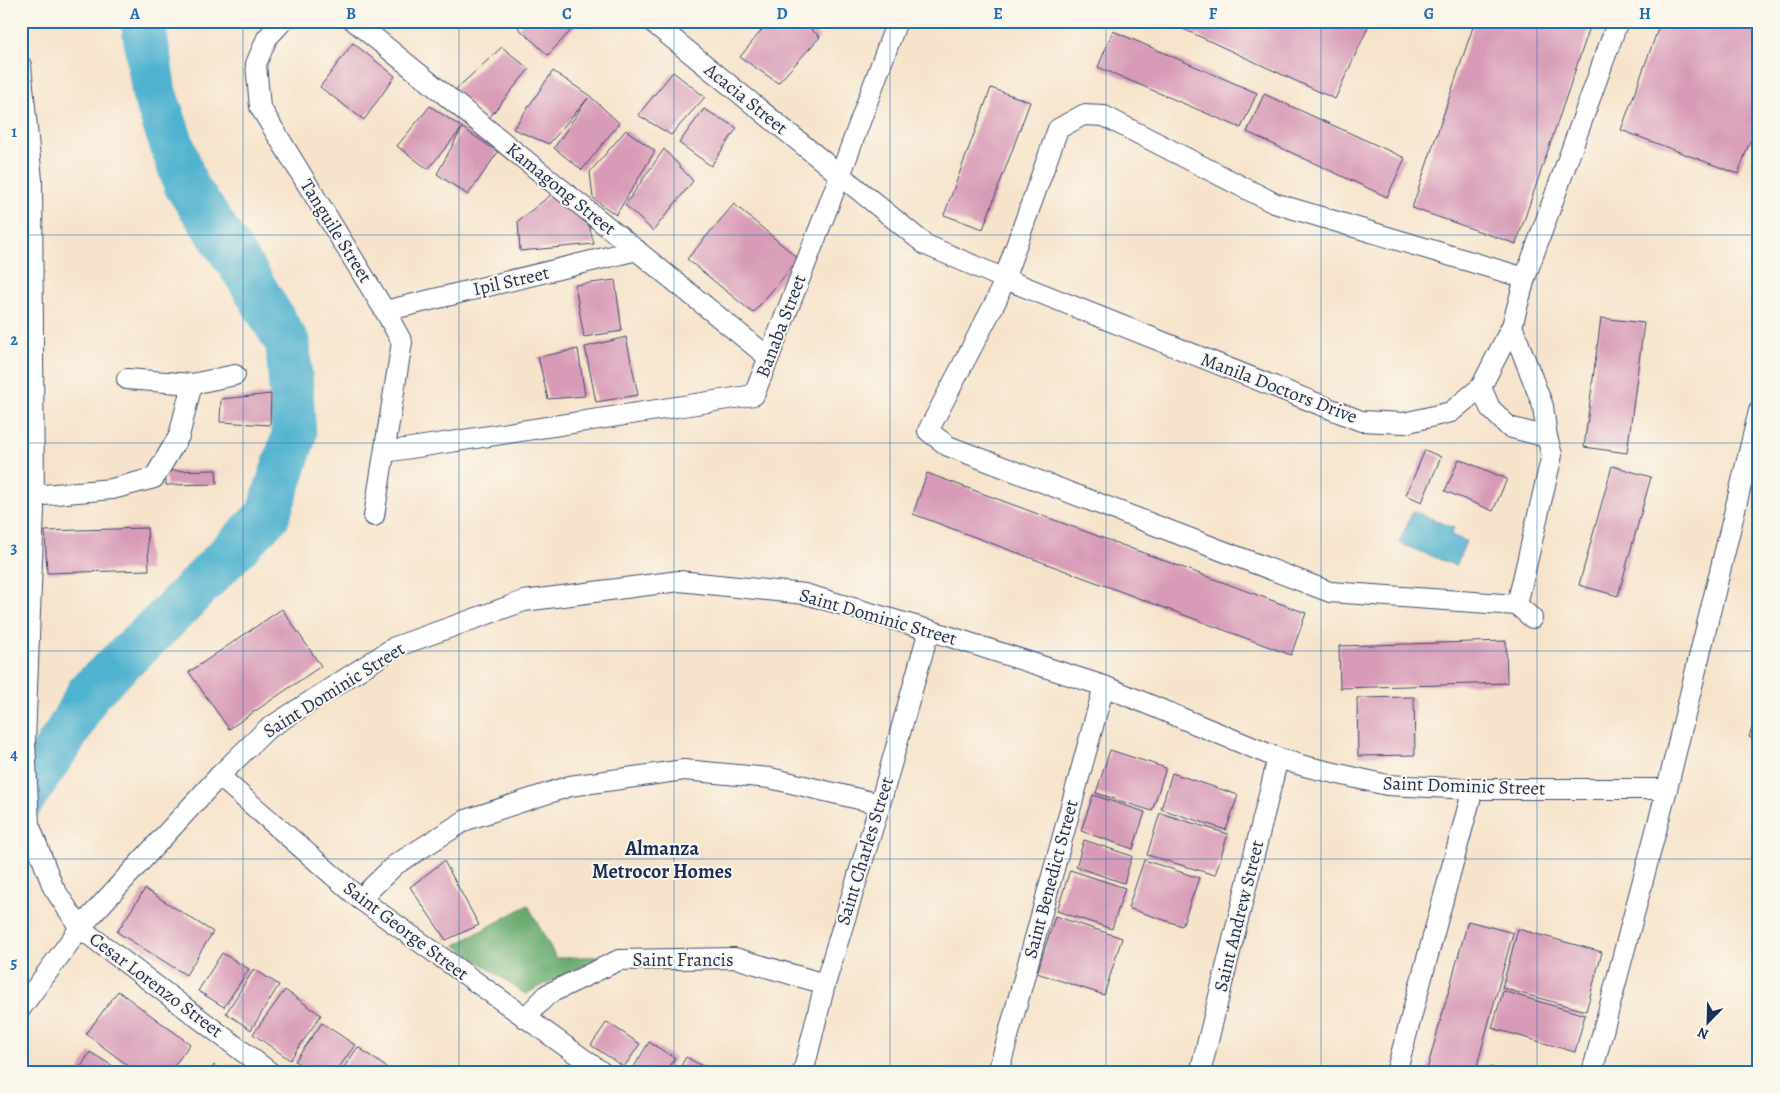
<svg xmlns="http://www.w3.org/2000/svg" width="1780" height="1094" font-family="Alegreya,serif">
<rect width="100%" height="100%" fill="#fbf7ec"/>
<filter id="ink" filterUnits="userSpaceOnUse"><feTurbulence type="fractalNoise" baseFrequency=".02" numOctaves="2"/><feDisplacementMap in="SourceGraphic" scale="10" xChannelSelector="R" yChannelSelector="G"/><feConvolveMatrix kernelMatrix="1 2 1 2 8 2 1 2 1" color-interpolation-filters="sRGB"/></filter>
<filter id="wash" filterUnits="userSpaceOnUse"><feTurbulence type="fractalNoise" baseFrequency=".0096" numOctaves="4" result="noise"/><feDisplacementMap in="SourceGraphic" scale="20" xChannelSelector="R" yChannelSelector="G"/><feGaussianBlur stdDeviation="1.12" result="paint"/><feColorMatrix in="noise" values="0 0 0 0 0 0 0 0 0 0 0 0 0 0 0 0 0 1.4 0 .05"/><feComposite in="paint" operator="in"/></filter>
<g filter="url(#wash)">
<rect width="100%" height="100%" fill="#f6e3cb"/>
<polygon fill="#68aa6e" stroke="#426c66" points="528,905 556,958 603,956 525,994 455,945"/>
<polygon fill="#50b2cf" stroke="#367096" points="1413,511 1454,528 1451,535 1466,541 1456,566 1399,543"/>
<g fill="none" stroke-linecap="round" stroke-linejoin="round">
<polyline stroke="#50b2cf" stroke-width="45" points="21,801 66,734 89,692 162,623 268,515 294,436 288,344 246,274 186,185 154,93 143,21"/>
</g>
<g id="blocks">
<g fill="#d89bb7">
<polygon points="525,21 575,21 578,23 548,55 518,28"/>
<polygon points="769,21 802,21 820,37 778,83 740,57"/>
<polygon points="1166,21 1361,21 1369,25 1335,99"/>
<polygon points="1475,21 1592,21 1516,244 1412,208"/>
<polygon points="1661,21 1748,21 1759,25 1759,116 1738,174 1621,130"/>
<polygon points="1113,31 1257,93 1241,128 1098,67"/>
<polygon points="353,43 395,76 364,120 320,87"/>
<polygon points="502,47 529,69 489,118 455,90"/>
<polygon points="553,71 590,96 619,123 582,170 554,148 588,98 549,144 513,129"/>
<polygon points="673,72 705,97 671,135 638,115"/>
<polygon points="991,88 1030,102 983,229 944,215"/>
<polygon points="1264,94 1405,158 1387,197 1247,132"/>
<polygon points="430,106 498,152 468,195 437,174 462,128 428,169 397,146"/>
<polygon points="704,109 737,128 711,166 679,143"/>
<polygon points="626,130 655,151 616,215 593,198 590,172"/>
<polygon points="664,149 693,181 653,231 625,205"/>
<polygon points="552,194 589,225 594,244 520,251 518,221"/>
<polygon points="734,204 799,259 753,313 687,259"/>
<polygon points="615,280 622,331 584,337 575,285"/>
<polygon points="1601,318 1644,323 1627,453 1584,447"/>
<polygon points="626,337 638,395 596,402 585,347"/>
<polygon points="578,349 585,396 548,399 538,357"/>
<polygon points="271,394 270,425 220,422 221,399"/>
<polygon points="1425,450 1441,457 1422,502 1406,495"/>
<polygon points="1459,459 1507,479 1493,511 1445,491"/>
<polygon points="1612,466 1651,477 1618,596 1579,585"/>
<polygon points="216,470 217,484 166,485 166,471"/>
<polygon points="927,473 1306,613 1291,655 913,514"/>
<polygon points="147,528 149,570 47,573 45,531"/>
<polygon points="282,609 321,666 229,729 189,672"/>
<polygon points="1506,641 1507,683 1340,688 1339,646"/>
<polygon points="1414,697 1415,755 1358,756 1357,698"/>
<polygon points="1758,710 1759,710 1759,741 1749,737"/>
<polygon points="1110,750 1166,768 1152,811 1096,793"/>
<polygon points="1172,773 1238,795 1226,830 1161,809"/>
<polygon points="1093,795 1145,812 1133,849 1081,831"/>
<polygon points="1160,813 1228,834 1215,875 1147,855"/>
<polygon points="1084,840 1132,856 1124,883 1076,867"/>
<polygon points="1144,860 1199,878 1182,926 1128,908"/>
<polygon points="444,861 479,925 446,940 410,887"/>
<polygon points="1070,870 1125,888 1112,929 1057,911"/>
<polygon points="145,889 213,932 186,975 117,932"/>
<polygon points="1055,916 1122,938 1104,995 1037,973"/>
<polygon points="1468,921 1513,933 1475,1073 1426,1073"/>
<polygon points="1518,929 1602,952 1586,1011 1502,988"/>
<polygon points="222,953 249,969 224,1007 198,991"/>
<polygon points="254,969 279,985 251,1030 226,1013"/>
<polygon points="285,990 321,1015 290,1060 253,1034"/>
<polygon points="118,991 190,1044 169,1073 138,1073 86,1034"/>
<polygon points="1503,991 1585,1015 1575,1052 1492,1028"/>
<polygon points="607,1022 640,1044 624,1067 591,1045"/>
<polygon points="322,1023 355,1045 335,1073 312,1073 295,1061"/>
<polygon points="649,1042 675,1058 666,1073 637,1073 632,1070"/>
<polygon points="358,1047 390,1070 388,1073 340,1073"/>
<polygon points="90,1052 124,1073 77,1073"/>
<polygon points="686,1057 715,1073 677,1073"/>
<polygon points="214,1065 225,1073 209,1073"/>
<polygon points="1490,1067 1509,1072 1509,1073 1488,1073"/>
</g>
</g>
</g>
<g filter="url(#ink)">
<use href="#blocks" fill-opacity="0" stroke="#3c4a6e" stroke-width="1"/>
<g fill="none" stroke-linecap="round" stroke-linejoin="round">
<defs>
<g id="street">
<polyline points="283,21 267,38 256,64 260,107 385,311 402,342 374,516"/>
<polyline points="354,21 768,357"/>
<polyline points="651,21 926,245 1005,279 1361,421 1404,423 1451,412 1481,387 1512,326 1525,278 1618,21"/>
<polyline points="21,66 32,180 34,509 25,741 29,824 53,887 80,928 271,1073"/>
<polyline points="385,311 637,250"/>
<polyline points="1512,326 1543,406 1547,437 1552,455 1517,605 1330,592 948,446 928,431 997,299 1058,129 1083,115 1104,116 1274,203 1525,278"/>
<polyline points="127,379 192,384 235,375"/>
<polyline points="1481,387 1490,408 1509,427 1547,437"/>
<polyline points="385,452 754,395 840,176 897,21"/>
<polyline points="21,497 112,489 154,478 179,436 192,384"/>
<polyline points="1517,605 1532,618"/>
<polyline points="219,776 360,899 603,1073"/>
<polyline points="360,899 395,865 466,820 570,786 684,770 770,778 880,804"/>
<polyline points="21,1008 80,928 219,776 266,730 395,647 524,601 679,581 805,594 929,630 1104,686 1278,758 1304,766 1387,785 1473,789 1667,789"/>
<polyline points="525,1018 548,994 619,960 735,958 825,984"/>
<polyline points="803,1073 825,984 880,804 929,630"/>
<polyline points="998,1073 1104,686"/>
<polyline points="1200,1073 1278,758"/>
<polyline points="1396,1073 1473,789"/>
<polyline points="1592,1073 1667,789 1759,411"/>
</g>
</defs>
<use href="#street" stroke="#3c4a6e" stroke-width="22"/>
<use href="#street" stroke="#fff" stroke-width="20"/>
</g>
</g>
<path fill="none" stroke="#1f6fb2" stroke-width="1" stroke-opacity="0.55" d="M243,21V1073M459,21V1073M674,21V1073M890,21V1073M1106,21V1073M1321,21V1073M1537,21V1073M21,235H1759M21,443H1759M21,651H1759M21,859H1759"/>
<g text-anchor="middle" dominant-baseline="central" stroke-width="4" stroke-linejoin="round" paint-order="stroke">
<g font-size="19" fill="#1b2f5e" stroke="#fbf7ec">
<text transform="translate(746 99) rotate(39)">Acacia Street</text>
<text transform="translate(561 189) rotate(39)">Kamagong Street</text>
<text transform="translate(336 231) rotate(58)">Tanguile Street</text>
<text transform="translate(511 281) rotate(-13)">Ipil Street</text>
<text transform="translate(781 326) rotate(-69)">Banaba Street</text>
<text transform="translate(1279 388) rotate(21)">Manila Doctors Drive</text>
<text transform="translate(878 617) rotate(16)">Saint Dominic Street</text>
<text transform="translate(334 690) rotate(-32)">Saint Dominic Street</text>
<text transform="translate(1464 786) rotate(2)">Saint Dominic Street</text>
<text transform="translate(865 851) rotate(-73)">Saint Charles Street</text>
<text transform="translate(1051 879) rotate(-75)">Saint Benedict Street</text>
<text transform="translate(1239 916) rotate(-76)">Saint Andrew Street</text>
<text transform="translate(406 931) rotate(37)">Saint George Street</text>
<text x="683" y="960">Saint Francis</text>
<text transform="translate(156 985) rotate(37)">Cesar Lorenzo Street</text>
</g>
<g font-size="20" font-weight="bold" fill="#1b2f5e" stroke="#fbf7ec">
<text x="662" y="848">Almanza<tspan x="662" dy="23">Metrocor Homes</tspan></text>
</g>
</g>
<rect width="1780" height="1094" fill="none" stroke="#fbf7ec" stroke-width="55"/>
<g transform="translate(1708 1022) rotate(203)" stroke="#fbf7ec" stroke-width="4" paint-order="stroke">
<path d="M0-4L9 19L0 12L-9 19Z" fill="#1b2f5e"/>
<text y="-8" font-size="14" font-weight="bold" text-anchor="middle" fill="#1b2f5e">N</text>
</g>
<rect x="28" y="28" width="1724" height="1038" fill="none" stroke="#1f6fb2" stroke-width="2"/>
<g font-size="16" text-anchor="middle" font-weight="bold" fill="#1f6fb2">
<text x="135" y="19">A</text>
<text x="351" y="19">B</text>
<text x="567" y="19">C</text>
<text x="782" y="19">D</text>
<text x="998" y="19">E</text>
<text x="1213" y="19">F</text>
<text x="1429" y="19">G</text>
<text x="1645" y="19">H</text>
<text x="14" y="137">1</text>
<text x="14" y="345">2</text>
<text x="14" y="553">3</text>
<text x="14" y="760">4</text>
<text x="14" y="968">5</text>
</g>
</svg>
